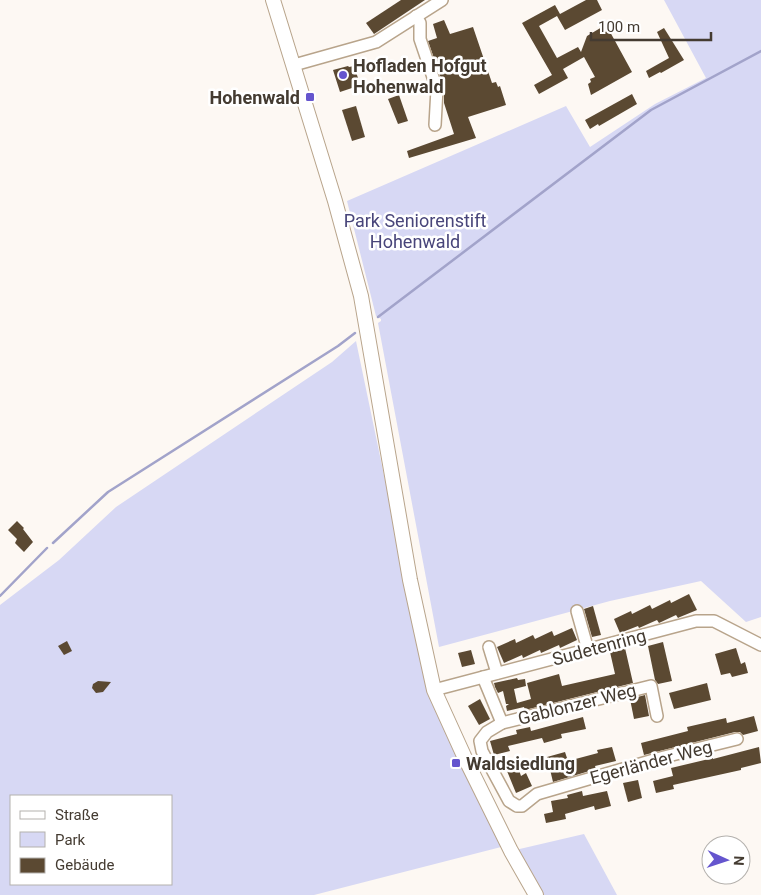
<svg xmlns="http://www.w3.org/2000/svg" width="761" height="895" font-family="Roboto,sans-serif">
<rect width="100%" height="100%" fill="#fdf8f3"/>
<g fill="#d7d8f4" fill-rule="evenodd">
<polygon points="664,0 761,0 761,617 746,622 701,581 610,601 439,647 378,323 381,321 381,319 376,316 347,201 566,106 590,147 655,104 706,78"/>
<path d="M356,341L430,696L438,715L505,846L314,895H0V605L59,560L116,507L332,362ZM11,796H171V884H11Z"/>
<polygon points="584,834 617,895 536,895 511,851"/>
</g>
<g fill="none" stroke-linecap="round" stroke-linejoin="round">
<g stroke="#a2a3ca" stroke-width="2.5">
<polyline points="378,317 651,110 761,51"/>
<polyline points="53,543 108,492 338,346 355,333"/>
<polyline points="0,596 47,548"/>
</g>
</g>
<g fill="#5b4932">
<polygon points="401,0 425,0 374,34 366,23"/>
<polygon points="586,0 597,0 602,10 565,30 557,16 539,26 557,58 578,47 581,52 587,36 602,27 605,32 609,30 632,72 591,95 588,84 591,82 590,79 595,77 584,57 563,69 568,78 539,94 534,85 552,75 522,23 555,5 560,14"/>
<polygon points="444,20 450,34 473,27 492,83 496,82 498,87 500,86 506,105 468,117 476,138 409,158 407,151 454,134 444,103 444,87 428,41 437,38 433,24"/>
<polygon points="664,28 684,60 661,73 660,72 649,78 646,71 669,58 657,32"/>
<polygon points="348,66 349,67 354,66 358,78 353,80 355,87 340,92 333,70"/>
<polygon points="632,94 637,104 599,126 598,124 590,129 585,120"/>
<polygon points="399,95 408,121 398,124 388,99"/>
<polygon points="356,106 365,137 352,141 342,110"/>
<polygon points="17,521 24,528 23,529 33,542 24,552 15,543 17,539 8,530"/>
<polygon points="689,594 697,610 680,617 678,618 676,615 659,623 657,620 639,628 638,626 620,633 614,619 631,611 632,614 650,605 652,609 670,600 671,603"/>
<polygon points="593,606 601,635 592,637 584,609"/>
<polygon points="572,628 577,640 560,648 559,645 541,653 540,650 523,658 522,655 504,663 497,647 515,639 516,643 533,635 535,639 552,631 554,636"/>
<polygon points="67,641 72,651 64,655 58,646"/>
<polygon points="663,642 672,681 658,684 655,680 648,646"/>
<polygon points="625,648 633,683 525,710 524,707 507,711 506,706 509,704 506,704 503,691 498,693 495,687 494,683 517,678 518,680 525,679 526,686 514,689 517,703 531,699 527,683 559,674 562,686 615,674 610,652"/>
<polygon points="736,648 741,664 745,662 748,673 732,677 730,673 721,675 715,654"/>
<polygon points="471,650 475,664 462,667 458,653"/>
<polygon points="98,681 111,682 103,692 96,693 92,688 93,684"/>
<polygon points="707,683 711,700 674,709 669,693"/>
<polygon points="645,695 649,716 634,719 630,699"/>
<polygon points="480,699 490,719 479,725 468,706"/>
<polygon points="754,716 758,731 743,735 740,732 735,732 644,755 641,743 688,731 687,727 726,718 727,723"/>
<polygon points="583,717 586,729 561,734 562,738 544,743 542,738 508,746 510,751 494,755 490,741 517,734 516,730 530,727 531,731"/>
<polygon points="612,747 616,761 595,766 596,769 553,782 547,757 565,752 568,761 598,753 597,750"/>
<polygon points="759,747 761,763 741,768 741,770 673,785 674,789 656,793 653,781 673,776 671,768 713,758 713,759"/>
<polygon points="518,767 521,776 526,773 532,786 516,793 507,771"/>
<polygon points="638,780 642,798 628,802 623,783"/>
<polygon points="582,791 583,796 607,791 611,806 595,810 594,806 565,814 566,819 546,823 544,814 553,812 551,801 568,798 567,795"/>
</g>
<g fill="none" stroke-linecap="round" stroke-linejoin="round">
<defs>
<g id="minor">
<polyline points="416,16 420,23 420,39 437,89 435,125"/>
<polyline points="294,65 376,42 442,0"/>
<polyline points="577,611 588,650"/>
<polyline points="489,647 497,673"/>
<polyline points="483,677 502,723 487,732 480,741 482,751 509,801 517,806 522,806 537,794 664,757 737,739"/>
<polyline points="434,690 696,621 714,621 761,645"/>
<polyline points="502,723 651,686 657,716"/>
</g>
<polyline id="major" points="273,0 335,201 361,296 410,580 434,690 464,756 511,851 536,895"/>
</defs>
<use href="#minor" stroke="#b8a48b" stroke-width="14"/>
<use href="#major" stroke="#b8a48b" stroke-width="16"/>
<use href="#minor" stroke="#fff" stroke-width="11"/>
<use href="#major" stroke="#fff" stroke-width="14"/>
</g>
<g fill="#6555ce" stroke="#fff" stroke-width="2">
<circle cx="343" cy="75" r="5"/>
<rect x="305" y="92" width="10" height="10" rx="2.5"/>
<rect x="451" y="758" width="10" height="10" rx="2.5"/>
</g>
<g text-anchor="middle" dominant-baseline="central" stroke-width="5" stroke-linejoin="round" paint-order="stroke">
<g font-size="18" font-weight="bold" fill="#443b31" stroke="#fff" text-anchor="start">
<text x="353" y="65">Hofladen Hofgut<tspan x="353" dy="21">Hohenwald</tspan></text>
<text x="300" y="97" text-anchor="end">Hohenwald</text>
<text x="466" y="763">Waldsiedlung</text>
</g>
<g font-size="18" fill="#48457a" stroke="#fff">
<text x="415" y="220">Park Seniorenstift<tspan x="415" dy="21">Hohenwald</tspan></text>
</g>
<g font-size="18" fill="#443b31" stroke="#fff">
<text transform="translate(599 647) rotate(-15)">Sudetenring</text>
<text transform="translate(577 704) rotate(-14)">Gablonzer Weg</text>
<text transform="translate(651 762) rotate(-15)">Egerländer Weg</text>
</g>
</g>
<rect x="10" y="795" width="162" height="90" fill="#ffffff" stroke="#b4b1ad"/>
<rect x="20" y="811" width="25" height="8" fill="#ffffff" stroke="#b4b1ad"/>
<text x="55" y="820" font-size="15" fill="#443b31">Straße</text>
<rect x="20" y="832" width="25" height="15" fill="#d7d8f4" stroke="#b4b1ad"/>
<text x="55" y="845" font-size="15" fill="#443b31">Park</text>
<rect x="20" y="858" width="25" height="15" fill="#5b4932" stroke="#b4b1ad"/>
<text x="55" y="870" font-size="15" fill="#443b31">Gebäude</text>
<g transform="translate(726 860) rotate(93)"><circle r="24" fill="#ffffff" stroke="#b4b1ad"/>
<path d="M0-4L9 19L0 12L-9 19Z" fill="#6555ce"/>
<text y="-8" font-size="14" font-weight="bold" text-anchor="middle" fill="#443b31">N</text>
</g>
<path d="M591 32v8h120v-8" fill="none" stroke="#443b31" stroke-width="2.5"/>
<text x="598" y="32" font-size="15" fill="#443b31" stroke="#ffffff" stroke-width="4" paint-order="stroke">100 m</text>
</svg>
